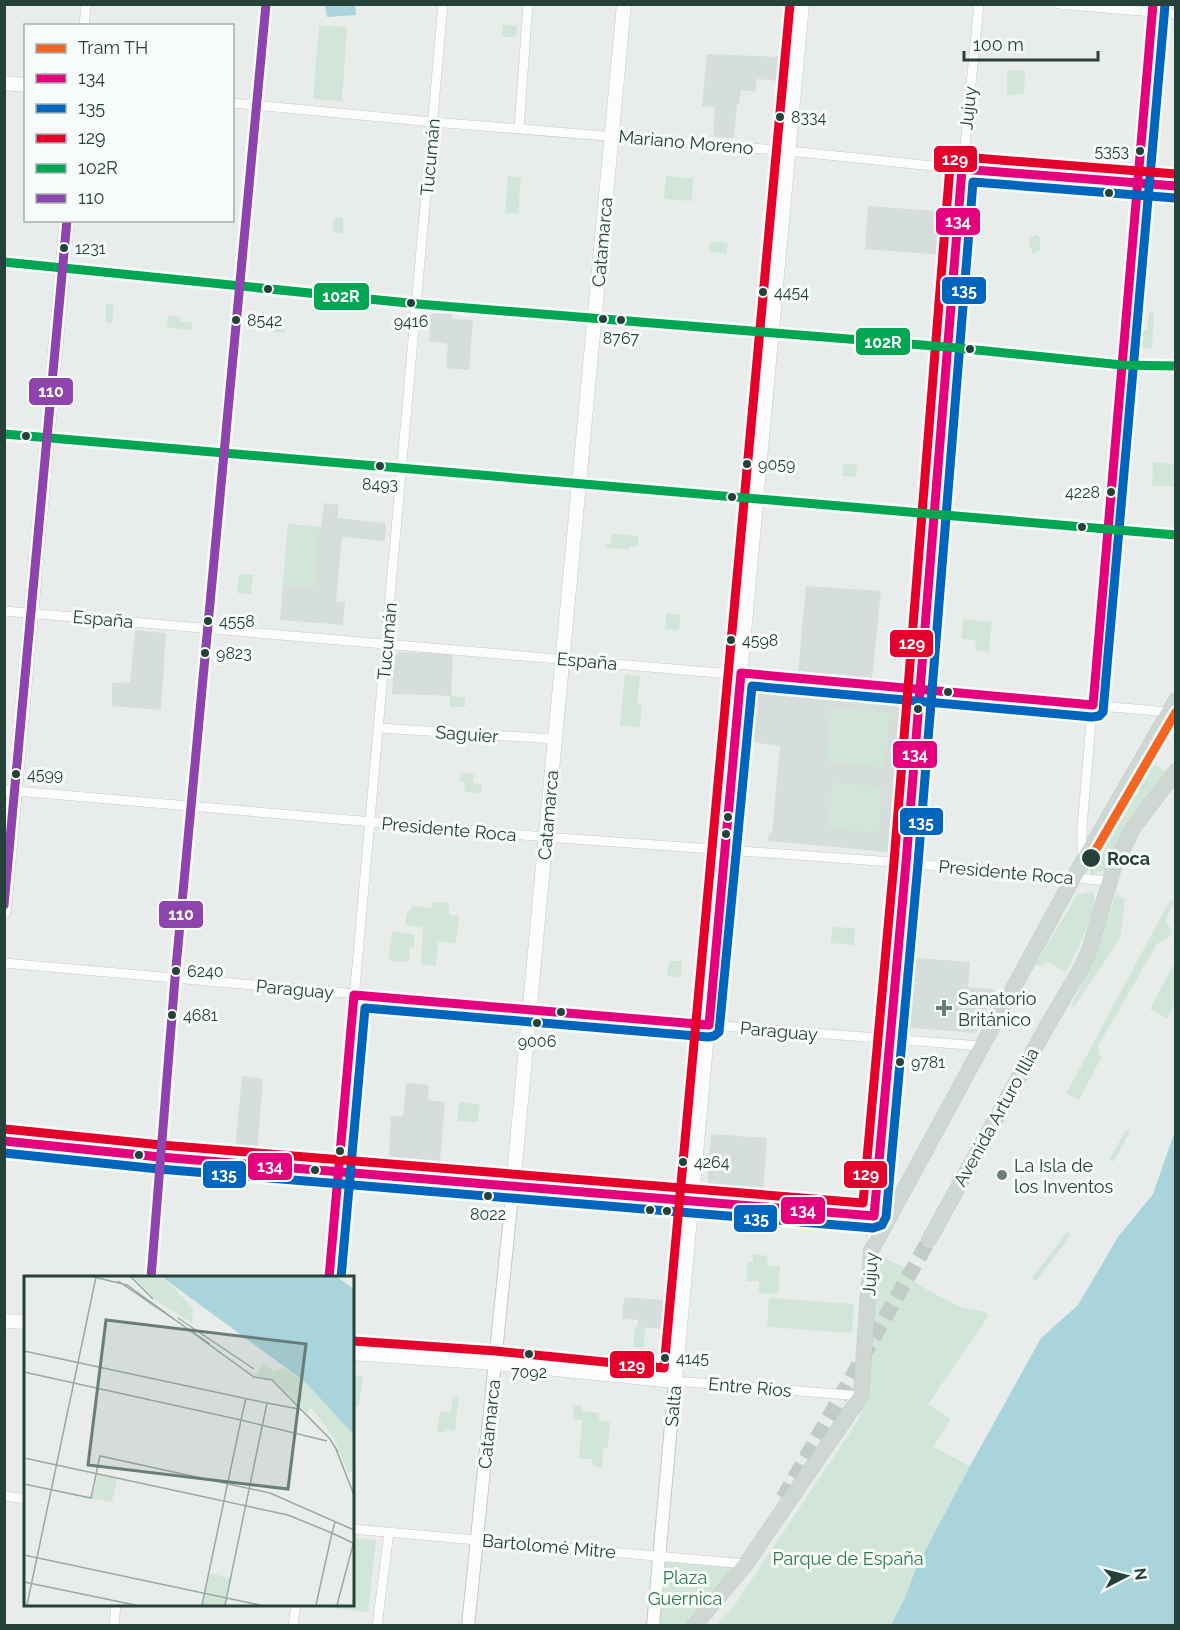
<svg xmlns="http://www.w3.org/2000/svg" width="1180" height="1630" font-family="Raleway,sans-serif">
<rect width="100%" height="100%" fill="#e8edeb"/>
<g fill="#d6dedb">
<polygon points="707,54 782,57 780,81 757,79 755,92 741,90 739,104 737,104 734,138 713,137 715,107 702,106"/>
<polygon points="868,206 948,212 944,255 865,249"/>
<polygon points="431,313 452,314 452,319 473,320 469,370 446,368 448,344 429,341"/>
<polygon points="324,503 338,505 338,518 386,523 385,541 342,537 336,601 345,602 343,625 280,620 288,524 321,527"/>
<polygon points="806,586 881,591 872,678 798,671"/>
<polygon points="135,630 166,633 161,710 112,706 112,683 130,682"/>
<polygon points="398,652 453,654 451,696 392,694 394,656"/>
<polygon points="756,682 904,695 908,702 895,847 888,852 768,841 769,833 772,833 780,746 745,741 749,688"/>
<polygon points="906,957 970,962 968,987 995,989 976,1033 899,1027"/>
<polygon points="242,1076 263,1079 257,1154 235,1151"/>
<polygon points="406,1083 429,1085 428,1100 445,1102 439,1173 388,1169 391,1116 403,1116"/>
<polygon points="711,1134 767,1138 763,1197 709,1192 707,1189"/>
<polygon points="624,1297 674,1301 672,1322 662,1321 661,1329 637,1327 638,1320 622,1319"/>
</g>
<g fill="#d1e6d8">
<polygon points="503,24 517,26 516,37 502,37"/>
<polygon points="319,25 347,27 342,101 313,99"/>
<polygon points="1007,70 1025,71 1024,94 1007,96"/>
<polygon points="508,176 521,178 518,214 505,213"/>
<polygon points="666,176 693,178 692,201 664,199"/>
<polygon points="334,218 343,218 343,233 333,233"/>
<polygon points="1037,235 1040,238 1040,251 1033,254 1029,243 1031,237"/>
<polygon points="710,241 728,243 726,254 709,251"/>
<polygon points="106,304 114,305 112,323 105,323"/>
<polygon points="1149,312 1154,313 1152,348 1141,348 1143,330 1147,330"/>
<polygon points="168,316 181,317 181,322 192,322 191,330 167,327"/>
<polygon points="273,318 286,318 284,333 272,332"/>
<polygon points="1153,462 1175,464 1175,487 1152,486"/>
<polygon points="843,463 857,465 856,477 843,476"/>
<polygon points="288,524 319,527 314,588 283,585"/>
<polygon points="611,534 638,536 638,546 629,546 629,549 606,548 607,544 611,544"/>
<polygon points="239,574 253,575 251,594 237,593"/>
<polygon points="666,613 680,615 679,630 665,629"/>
<polygon points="963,619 992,622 989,652 975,650 976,640 962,639"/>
<polygon points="625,675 640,676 637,704 642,706 640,727 620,726"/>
<polygon points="450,696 465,697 465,707 450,707"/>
<polygon points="831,708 889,713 885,767 827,763"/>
<polygon points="1149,763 1159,767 1167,774 1105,870 1091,875 1090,869 1094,860"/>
<polygon points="461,773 474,774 473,783 482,784 481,792 478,793 464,792 465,782 460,781"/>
<polygon points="832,783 882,787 878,832 829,829"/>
<path d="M1089,892L1094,893C1098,911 1075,955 1065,972L1048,962L1042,967L1036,964L1077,895Z"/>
<polygon points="1116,894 1125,899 1121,934 1117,943 1074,1007 1071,1006 1082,984"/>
<polygon points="1170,900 1174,900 1166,921 1173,934 1157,944 1098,1046 1101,1058 1079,1100 1066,1094"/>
<polygon points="433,902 449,903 449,915 459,916 456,943 438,942 436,966 421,964 423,928 406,925 406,915 413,906 432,908"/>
<polygon points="833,927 855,928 854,945 830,943"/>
<polygon points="393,931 415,935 414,947 410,947 409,962 390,961 391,958 388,958"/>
<polygon points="669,961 682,961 681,977 667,976"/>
<polygon points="1175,962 1175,1003 1167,1019 1150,1009"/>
<polygon points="459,1102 480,1104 478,1122 457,1121"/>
<polygon points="1126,1130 1130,1132 1113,1162 1109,1160"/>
<polygon points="1067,1232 1071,1235 1036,1281 1032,1278"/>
<polygon points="753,1254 768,1256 767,1265 780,1266 778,1294 759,1293 759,1281 747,1281 747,1262 753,1262"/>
<polygon points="882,1257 908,1269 914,1282 935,1294 960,1307 988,1313 988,1317 928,1404 951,1419 933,1447 970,1466 916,1568 905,1598 891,1625 715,1626 732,1609 859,1419 878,1258"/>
<polygon points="769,1298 854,1304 852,1333 767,1327"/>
<polygon points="635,1327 645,1327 644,1348 633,1347"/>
<polygon points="352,1375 363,1376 359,1406 353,1406"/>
<polygon points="453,1396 459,1397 455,1430 445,1429 444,1433 437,1431 440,1412 451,1413"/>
<polygon points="581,1405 581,1411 599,1413 599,1420 610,1422 608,1448 603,1448 602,1467 593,1466 592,1459 579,1459 582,1420 573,1419 574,1406"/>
<polygon points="353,1538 376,1540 368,1612 305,1605 352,1604"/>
<polygon points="663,1561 733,1567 685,1625 658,1626"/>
</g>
<g fill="#a9d4db">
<polygon points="325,5 355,5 356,15 327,17"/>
<polygon points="1175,1131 1175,1625 891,1625 905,1598 916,1568 970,1466 1041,1338 1078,1305 1118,1237 1153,1194"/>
</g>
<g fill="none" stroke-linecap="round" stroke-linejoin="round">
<polyline stroke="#c1cbc8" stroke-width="15" stroke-dasharray="15 8" stroke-linecap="butt" points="783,1498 929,1240"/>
<defs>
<g id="minor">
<polyline points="1058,4 1176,14"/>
<polyline points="84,26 86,4"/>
<polyline points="232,103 433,122 789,151 962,169 1176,186"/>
<polyline points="519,128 528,4"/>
<polyline points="4,262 418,304 947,347 1122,365 1176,366"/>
<polyline points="4,434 1176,535"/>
<polyline points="4,611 1169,712"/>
<polyline points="379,728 555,739"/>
<polyline points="4,790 546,837 906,863 1110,881"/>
<polyline points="1082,860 1082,827 1153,4"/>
<polyline points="4,963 709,1025 981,1046"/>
<polyline points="693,1201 874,1216"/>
<path d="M872,1242C910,830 937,417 979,4"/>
<polyline points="151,1278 175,978 266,4"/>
<polyline points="329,1278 443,4"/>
<polyline points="675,1381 861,1396"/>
<polyline points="4,1496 26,1499"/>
<polyline points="352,1529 746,1564"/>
<polyline points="114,1626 116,1604"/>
<polyline points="293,1626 296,1604"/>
<polyline points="377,1626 389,1532"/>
</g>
<g id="tertiary">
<polyline points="468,1626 513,1186 693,1201"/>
<polyline points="653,1626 675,1381"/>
</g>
<g id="secondary">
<polyline points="4,83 26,85"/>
<polyline points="4,910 67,220"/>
<polyline points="4,1141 160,1157 513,1186 624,4"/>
<polyline points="4,1321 26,1322"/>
<polyline points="352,1353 495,1363 675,1381 802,4"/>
</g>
<g id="primary">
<polyline points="929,1240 1046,1028 1080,970 1089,951 1114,867 1133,828 1176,771"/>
<polyline points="694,1626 746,1564 861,1396 871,1251 1066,891 1176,700"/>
</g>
</defs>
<use href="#minor" stroke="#c5cac8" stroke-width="10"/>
<use href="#tertiary" stroke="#c5cac8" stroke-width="14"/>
<use href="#secondary" stroke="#c3cbc8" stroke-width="15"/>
<use href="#primary" stroke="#c3ccc9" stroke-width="16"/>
<use href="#minor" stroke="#fcfcfc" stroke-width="9"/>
<use href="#tertiary" stroke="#fcfcfc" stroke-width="12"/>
<use href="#secondary" stroke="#fcfcfc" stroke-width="14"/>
<use href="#primary" stroke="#cfd7d5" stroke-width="15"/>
<polyline stroke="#c9cdcc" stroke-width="1.5" points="1089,862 1091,858"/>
<defs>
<g id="bus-1">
<polyline points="4,1141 160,1157 874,1216 906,863 962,169 1176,186"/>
<polyline points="329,1278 354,995 709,1025 741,673 1093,705 1153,4"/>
</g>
<g id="bus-2">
<polyline points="4,1153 159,1169 873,1228 882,1225 886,1217 918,864 973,182 1175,198"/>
<polyline points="341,1278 365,1008 708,1037 714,1036 719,1032 752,686 1092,717 1099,716 1103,712 1165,5"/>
</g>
<g id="bus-3">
<polyline points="5,1129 161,1145 863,1203 894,862 950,166 955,159 963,157 1176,174"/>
<polyline points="353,1341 496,1351 664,1368 790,4"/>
</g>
<g id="bus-4">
<polyline points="4,262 418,304 947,347 1122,365 1176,366"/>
<polyline points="4,434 1176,535"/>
</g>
<g id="bus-5">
<polyline points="4,905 67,220"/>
<polyline points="151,1278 175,978 266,4"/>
</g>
</defs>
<use href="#bus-1" stroke="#f7fbf9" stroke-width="14"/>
<use href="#bus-2" stroke="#f7fbf9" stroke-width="14"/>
<use href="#bus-3" stroke="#f7fbf9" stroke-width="14"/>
<use href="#bus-4" stroke="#f7fbf9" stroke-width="14"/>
<use href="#bus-5" stroke="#f7fbf9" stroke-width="14"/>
<use href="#bus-1" stroke="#e5007d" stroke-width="9"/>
<use href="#bus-2" stroke="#0065bd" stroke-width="9"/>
<use href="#bus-3" stroke="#e4002b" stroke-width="9"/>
<use href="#bus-4" stroke="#00a651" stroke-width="9"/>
<use href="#bus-5" stroke="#8e44ad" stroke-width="9"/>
<defs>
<polyline id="tram-1" points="1091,858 1176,712"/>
</defs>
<use href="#tram-1" stroke="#f7fbf9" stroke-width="14"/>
<use href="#tram-1" stroke="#f26522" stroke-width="9"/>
</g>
<g fill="#24423a" stroke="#f7fbf9" stroke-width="2">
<circle cx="780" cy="117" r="5"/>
<circle cx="1140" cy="151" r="5"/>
<circle cx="1109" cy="193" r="5"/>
<circle cx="64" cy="248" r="5"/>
<circle cx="268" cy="289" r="5"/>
<circle cx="763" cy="292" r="5"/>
<circle cx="411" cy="303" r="5"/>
<circle cx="603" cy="319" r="5"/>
<circle cx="236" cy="320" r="5"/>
<circle cx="621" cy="320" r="5"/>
<circle cx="970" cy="349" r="5"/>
<circle cx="26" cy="436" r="5"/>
<circle cx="747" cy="464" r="5"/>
<circle cx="380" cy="466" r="5"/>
<circle cx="1111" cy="492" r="5"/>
<circle cx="732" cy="497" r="5"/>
<circle cx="1082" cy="527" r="5"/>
<circle cx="208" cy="621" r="5"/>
<circle cx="731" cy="640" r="5"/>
<circle cx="205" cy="653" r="5"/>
<circle cx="948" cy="692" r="5"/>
<circle cx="918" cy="709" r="5"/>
<circle cx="16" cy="774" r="5"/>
<circle cx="728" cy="817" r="5"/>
<circle cx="726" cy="834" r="5"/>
<circle cx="1091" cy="858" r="10"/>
<circle cx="176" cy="971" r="5"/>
<circle cx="561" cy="1012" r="5"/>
<circle cx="172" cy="1015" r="5"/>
<circle cx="537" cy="1023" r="5"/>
<circle cx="900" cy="1062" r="5"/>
<circle cx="340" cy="1151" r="5"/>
<circle cx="139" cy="1155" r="5"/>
<circle cx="683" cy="1162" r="5"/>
<circle cx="315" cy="1170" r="5"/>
<circle cx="488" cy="1196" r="5"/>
<circle cx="650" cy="1210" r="5"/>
<circle cx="667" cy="1211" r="5"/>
<circle cx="529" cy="1354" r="5"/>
<circle cx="665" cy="1358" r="5"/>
</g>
<g fill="#697e78" stroke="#f7fbf9" stroke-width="2">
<path d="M941 999h6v6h6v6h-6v6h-6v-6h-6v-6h6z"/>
<circle cx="1002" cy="1175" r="6"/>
</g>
<g text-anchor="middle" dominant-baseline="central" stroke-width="6" stroke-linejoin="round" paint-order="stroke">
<g font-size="16" fill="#24423a" stroke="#f7fbf9" text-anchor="start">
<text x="791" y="117">8334</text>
<text x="1129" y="151" text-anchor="end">5353</text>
<text x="75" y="248">1231</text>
<text x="774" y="292">4454</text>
<text x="247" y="320">8542</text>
<text x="411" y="321" text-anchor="middle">9416</text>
<text x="621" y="338" text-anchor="middle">8767</text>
<text x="758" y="464">9059</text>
<text x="380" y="484" text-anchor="middle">8493</text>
<text x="1100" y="492" text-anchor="end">4228</text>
<text x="219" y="621">4558</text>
<text x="742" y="640">4598</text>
<text x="216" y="653">9823</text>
<text x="27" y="774">4599</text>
<text x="187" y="971">6240</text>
<text x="183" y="1015">4681</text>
<text x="537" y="1041" text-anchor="middle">9006</text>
<text x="911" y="1062">9781</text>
<text x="694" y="1162">4264</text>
<text x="488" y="1214" text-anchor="middle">8022</text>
<text x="676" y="1358">4145</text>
<text x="529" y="1372" text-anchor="middle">7092</text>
</g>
<g font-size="18" fill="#24423a" stroke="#f7fbf9">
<text transform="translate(968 108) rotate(-84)">Jujuy</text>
<text transform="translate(686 142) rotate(5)">Mariano Moreno</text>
<text transform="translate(430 157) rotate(-85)">Tucumán</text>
<text transform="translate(602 242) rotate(-85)">Catamarca</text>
<text transform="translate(103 619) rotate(5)">España</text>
<text transform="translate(387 641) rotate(-85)">Tucumán</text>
<text transform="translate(587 661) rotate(5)">España</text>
<text transform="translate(467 734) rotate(4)">Saguier</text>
<text transform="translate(548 815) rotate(-85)">Catamarca</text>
<text transform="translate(449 829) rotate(5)">Presidente Roca</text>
<text transform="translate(1006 872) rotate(5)">Presidente Roca</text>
<text transform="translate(295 989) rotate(5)">Paraguay</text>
<text transform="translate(779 1031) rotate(5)">Paraguay</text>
<text transform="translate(996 1117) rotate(-61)">Avenida Arturo Illia</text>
<text transform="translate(870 1274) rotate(-86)">Jujuy</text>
<text transform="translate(750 1387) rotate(5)">Entre Ríos</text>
<text transform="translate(673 1406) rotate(-85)">Salta</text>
<text transform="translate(489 1424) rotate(-84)">Catamarca</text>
<text transform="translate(549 1546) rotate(5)">Bartolomé Mitre</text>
</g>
<g font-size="18" font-weight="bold" fill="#24423a" stroke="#f7fbf9" text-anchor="start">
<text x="1107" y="858">Roca</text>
</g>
<g font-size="18" fill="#24423a" stroke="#f7fbf9" text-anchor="start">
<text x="958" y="998">Sanatorio<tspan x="958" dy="21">Británico</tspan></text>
<text x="1014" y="1165">La Isla de<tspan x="1014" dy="21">los Inventos</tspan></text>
</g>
<g font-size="18" fill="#2d7a4b" stroke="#f7fbf9">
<text x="848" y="1558">Parque de España</text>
<text x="685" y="1577">Plaza<tspan x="685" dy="21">Guernica</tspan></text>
</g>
</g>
<g transform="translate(24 1276)">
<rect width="330" height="330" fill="#e8edeb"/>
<path d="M109,1H136L149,11L169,32L168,47L134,26ZM240,87L250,96L258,92L280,105L330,159V194L324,197L310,162L287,131L284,138L251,105L231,100ZM74,198L93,203L88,226L68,222ZM185,297L207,302L201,329H178Z" fill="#d1e6d8"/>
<path d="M138,1H313L330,13V159L280,105Z" fill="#a9d4db"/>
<path fill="none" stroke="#9aa9a4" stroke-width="1.5" d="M70,1L103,9L230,101L248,104L306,163L314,176M107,1L129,23M94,5L186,68M154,42L230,93M0,75L243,127L201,329M0,96L217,144L178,329M222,122L217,144L303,165M243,127L275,133M312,173L330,219M0,182L264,239L308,257L292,329M0,208L67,222L76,180L246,217L330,254M311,246L308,257L329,267M0,279L236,329M0,306L111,329M3,329L72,1M313,329L330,265"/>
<path fill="#697e78" fill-opacity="0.15" stroke="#697e78" stroke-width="3" d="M82,44L282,68L264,213L64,189Z"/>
<rect width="330" height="330" fill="none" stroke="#24423a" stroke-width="3"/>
</g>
<g stroke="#f7fbf9" stroke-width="2">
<rect x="933" y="145" width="45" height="28" rx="6" fill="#e4002b"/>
<rect x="935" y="207" width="46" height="29" rx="6" fill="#e5007d"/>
<rect x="941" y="276" width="46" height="29" rx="6" fill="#0065bd"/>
<rect x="313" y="282" width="57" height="29" rx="6" fill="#00a651"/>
<rect x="855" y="327" width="56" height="29" rx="6" fill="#00a651"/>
<rect x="28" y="377" width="46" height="29" rx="6" fill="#8e44ad"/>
<rect x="889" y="629" width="45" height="29" rx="6" fill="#e4002b"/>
<rect x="892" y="740" width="46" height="29" rx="6" fill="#e5007d"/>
<rect x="899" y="807" width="45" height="29" rx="6" fill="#0065bd"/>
<rect x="158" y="900" width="46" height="29" rx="6" fill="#8e44ad"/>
<rect x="247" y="1152" width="46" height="29" rx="6" fill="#e5007d"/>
<rect x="202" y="1160" width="45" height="29" rx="6" fill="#0065bd"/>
<rect x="843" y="1160" width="45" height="29" rx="6" fill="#e4002b"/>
<rect x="780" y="1196" width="46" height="29" rx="6" fill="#e5007d"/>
<rect x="733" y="1204" width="45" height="29" rx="6" fill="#0065bd"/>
<rect x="609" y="1350" width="46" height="29" rx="6" fill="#e4002b"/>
</g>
<g font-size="16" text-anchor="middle" font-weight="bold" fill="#fff">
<text x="955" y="165">129</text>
<text x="958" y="227">134</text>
<text x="964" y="296">135</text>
<text x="341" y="302">102R</text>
<text x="883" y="348">102R</text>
<text x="51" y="397">110</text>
<text x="912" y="649">129</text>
<text x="915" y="760">134</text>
<text x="921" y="828">135</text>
<text x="181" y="920">110</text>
<text x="270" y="1172">134</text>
<text x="224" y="1180">135</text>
<text x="866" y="1180">129</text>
<text x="803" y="1216">134</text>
<text x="756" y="1224">135</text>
<text x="632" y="1371">129</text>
</g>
<rect width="1180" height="1630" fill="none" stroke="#24423a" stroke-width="12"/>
<rect x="24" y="24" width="210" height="198" fill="#f7fbf9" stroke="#a3b1ad" stroke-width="1.5"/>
<rect x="36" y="44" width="30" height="9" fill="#f26522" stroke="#a3b1ad" stroke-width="1.5"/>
<text x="78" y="54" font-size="18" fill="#24423a">Tram TH</text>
<rect x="36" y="74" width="30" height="9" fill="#e5007d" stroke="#a3b1ad" stroke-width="1.5"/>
<text x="78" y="84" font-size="18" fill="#24423a">134</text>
<rect x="36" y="104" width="30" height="9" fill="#0065bd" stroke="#a3b1ad" stroke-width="1.5"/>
<text x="78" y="114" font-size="18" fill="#24423a">135</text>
<rect x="36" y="134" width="30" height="9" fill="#e4002b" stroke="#a3b1ad" stroke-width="1.5"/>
<text x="78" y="144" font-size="18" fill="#24423a">129</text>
<rect x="36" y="164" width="30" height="9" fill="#00a651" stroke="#a3b1ad" stroke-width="1.5"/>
<text x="78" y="174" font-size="18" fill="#24423a">102R</text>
<rect x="36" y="194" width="30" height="9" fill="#8e44ad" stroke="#a3b1ad" stroke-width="1.5"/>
<text x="78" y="204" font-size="18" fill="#24423a">110</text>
<g transform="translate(1126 1576) rotate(83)" stroke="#f7fbf9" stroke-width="4.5" paint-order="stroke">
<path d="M0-4.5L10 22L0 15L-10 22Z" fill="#24423a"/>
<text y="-9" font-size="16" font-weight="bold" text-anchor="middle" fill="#24423a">N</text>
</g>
<path d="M964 51v9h134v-9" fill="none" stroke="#24423a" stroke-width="3"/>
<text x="973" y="51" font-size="18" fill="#24423a" stroke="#f7fbf9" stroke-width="4.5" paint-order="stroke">100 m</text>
</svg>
